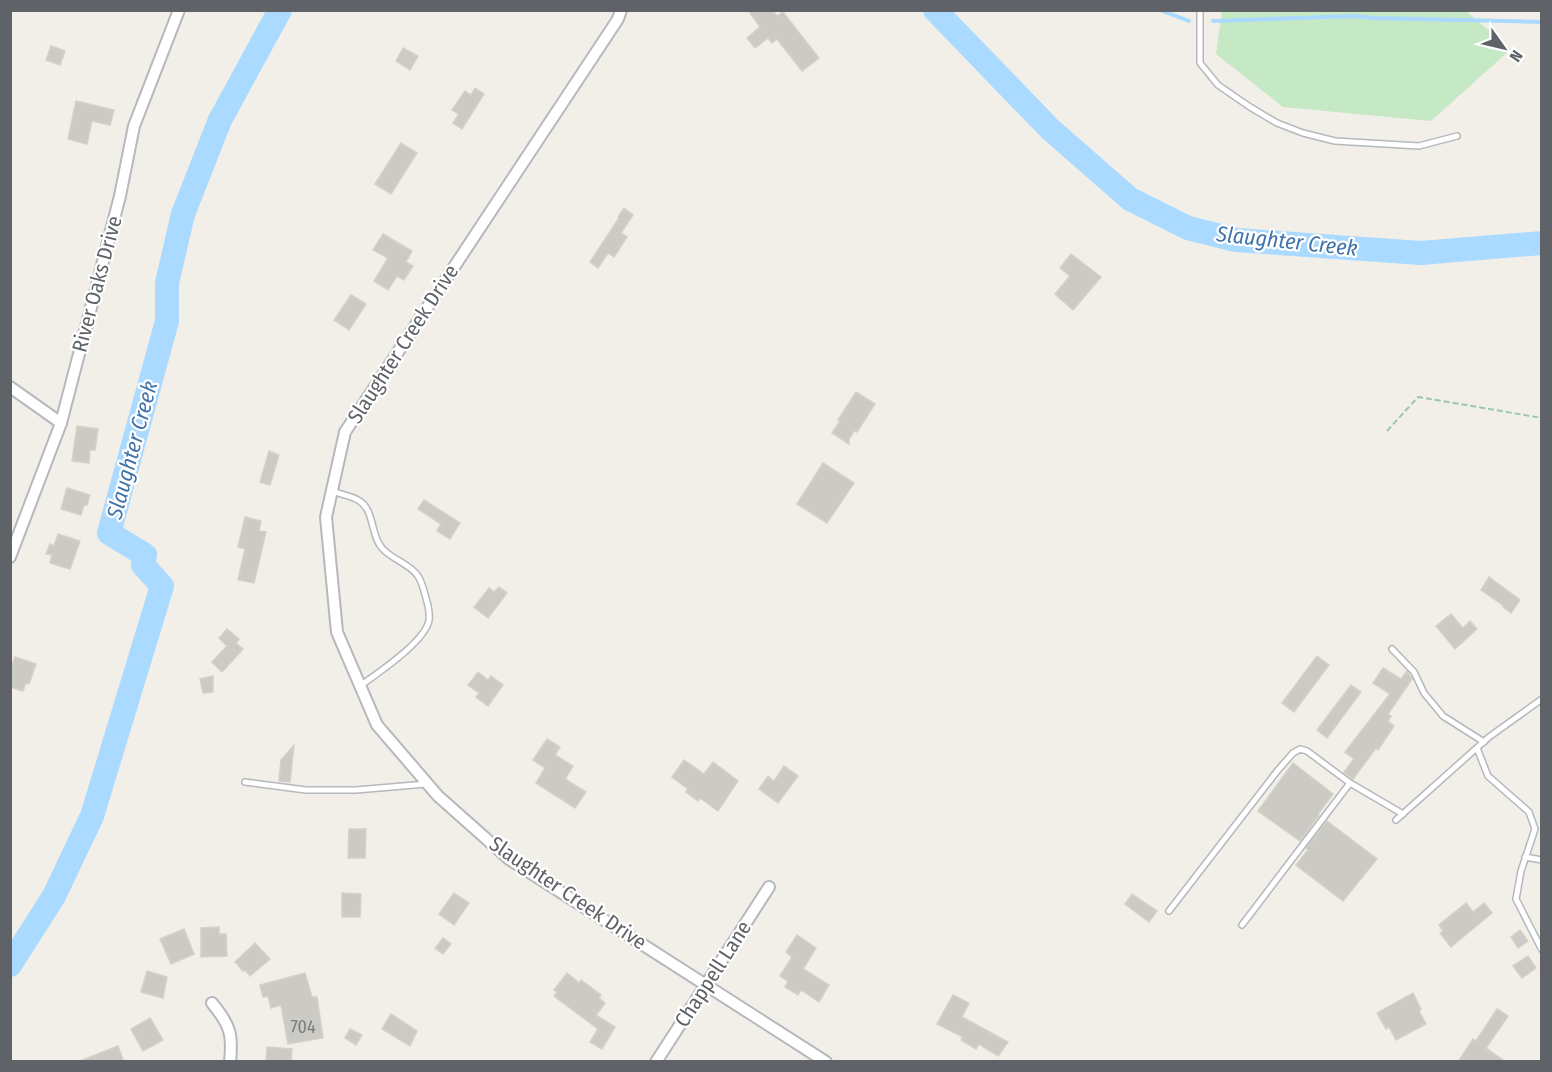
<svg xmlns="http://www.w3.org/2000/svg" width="1552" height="1072" font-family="'Fira Sans Condensed',sans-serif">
<rect width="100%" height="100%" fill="#f1efe8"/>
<polygon fill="#c5e8c5" points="1222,10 1466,11 1511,49 1431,121 1283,107 1216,54"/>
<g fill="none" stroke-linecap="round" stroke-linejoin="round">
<g stroke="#aadaff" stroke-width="4">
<polyline points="1160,10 1189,21"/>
<polyline points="1213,21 1355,16 1374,18 1542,22"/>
</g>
<g stroke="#aadaff" stroke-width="24">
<polyline points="935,10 1050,129 1130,199 1188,228 1236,240 1421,253 1542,243"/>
<polyline points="10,965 54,896 92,816 162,586 143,565 145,555 109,533 167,321 167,283 183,214 220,120 280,10"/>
</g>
</g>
<g fill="#cccac5" stroke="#d6d1c6" stroke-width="1.5">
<polygon points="748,10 772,10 777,16 783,12 819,58 802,71 777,39 772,43 768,38 755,48 747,38 760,27"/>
<polygon points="51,46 65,51 60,65 46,60"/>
<polygon points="403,48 418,56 410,70 396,61"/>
<polygon points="475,88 484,94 462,129 453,123 459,114 452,110 465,91 471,95"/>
<polygon points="76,101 114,110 110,125 92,121 87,144 68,139"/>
<polygon points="401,143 417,153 391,194 375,184"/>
<polygon points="624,208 633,215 621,233 627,237 614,257 608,253 598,268 590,262 619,218 618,217"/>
<polygon points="383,234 412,251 406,262 413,266 404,280 397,276 388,290 374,281 388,258 373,250"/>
<polygon points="1071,254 1101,277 1073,310 1055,294 1070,276 1060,268"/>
<polygon points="351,295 366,304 349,330 334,320"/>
<polygon points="856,392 875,404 857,432 854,431 849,439 849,444 832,433 840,421 838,420"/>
<polygon points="77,426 98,429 95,450 90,450 89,463 72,461"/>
<polygon points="269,451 279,455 270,485 260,482"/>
<polygon points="823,463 854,483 827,523 797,504"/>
<polygon points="67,488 90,495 87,505 84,505 81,515 61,509"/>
<polygon points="424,500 460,523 450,539 437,531 441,524 418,509"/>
<polygon points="245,517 261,521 259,531 266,532 254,583 238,580 245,549 238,547"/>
<polygon points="58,534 80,541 70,569 50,563 52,555 46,554 50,544 54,546"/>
<polygon points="1489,577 1520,600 1511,613 1503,607 1504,606 1481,590"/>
<polygon points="499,587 507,593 488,618 474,607 489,588 494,592"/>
<polygon points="1451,614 1463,628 1470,621 1477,629 1455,649 1436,626"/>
<polygon points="227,629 239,639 236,643 243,649 222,672 212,662 227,646 219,638"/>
<polygon points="1317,656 1329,665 1294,712 1282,703"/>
<polygon points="15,657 36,664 29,684 26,683 23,691 10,687 10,670"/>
<polygon points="1383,668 1401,679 1407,671 1412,679 1388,714 1391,716 1388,721 1394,726 1378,750 1376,748 1353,779 1344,772 1354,759 1345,752 1390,694 1373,683"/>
<polygon points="478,672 488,680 491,676 503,685 488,706 476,697 479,693 468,685"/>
<polygon points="213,676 213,692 203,693 200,679"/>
<polygon points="1351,685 1361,692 1327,738 1317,730"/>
<polygon points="547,739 560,747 555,755 573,766 565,779 586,792 575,808 536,783 545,768 533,760"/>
<polygon points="294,745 290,782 279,781 281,760"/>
<polygon points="684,760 704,774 713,762 738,781 718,811 700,798 698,801 686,792 688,789 672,777"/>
<polygon points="1293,763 1333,794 1318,814 1319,815 1300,841 1258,811"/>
<polygon points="784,766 798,776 778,803 759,789 768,776 774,781"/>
<polygon points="1327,821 1377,859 1343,901 1296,865 1308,850 1306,848"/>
<polygon points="349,829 366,829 365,858 348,858"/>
<polygon points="342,893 361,894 360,917 342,917"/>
<polygon points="454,893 469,903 454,925 439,914"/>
<polygon points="1132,894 1157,911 1149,922 1125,904"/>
<polygon points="1466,903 1473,912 1484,903 1492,913 1451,947 1440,933 1443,931 1439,925"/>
<polygon points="219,927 219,934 226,934 227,956 201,957 201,928"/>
<polygon points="184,929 194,954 171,964 160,939"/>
<polygon points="1520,930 1528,941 1518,948 1511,937"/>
<polygon points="797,935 816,948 803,969 829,985 819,1002 801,990 798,995 785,987 788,981 780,976 792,957 786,952"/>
<polygon points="443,938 451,944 443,954 435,948"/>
<polygon points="255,943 270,959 250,976 245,970 243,971 235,962"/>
<polygon points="1528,956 1536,968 1522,978 1513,966"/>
<polygon points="147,971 167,977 163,998 141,992"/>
<polygon points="305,973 312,997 317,997 323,1038 288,1044 281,1005 271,1008 268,996 263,997 260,985"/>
<polygon points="567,973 579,983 581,980 601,995 599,998 605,1003 596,1015 615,1027 602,1049 590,1042 598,1029 554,996 557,992 554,990"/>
<polygon points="1413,993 1421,1009 1419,1011 1426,1024 1396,1040 1389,1027 1386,1029 1377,1013"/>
<polygon points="953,995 969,1003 962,1017 1008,1042 998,1056 979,1044 976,1049 961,1040 963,1037 937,1024"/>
<polygon points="1497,1009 1508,1016 1486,1048 1506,1062 1458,1062 1473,1039 1476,1041"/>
<polygon points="391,1014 417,1031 410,1046 382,1029"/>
<polygon points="150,1018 163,1040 143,1051 131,1029"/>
<polygon points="350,1029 362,1035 356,1045 345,1038"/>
<polygon points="118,1046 124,1062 80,1062 80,1061"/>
<polygon points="267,1047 292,1049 291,1062 266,1062"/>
</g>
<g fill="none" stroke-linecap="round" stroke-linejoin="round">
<defs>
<g id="service">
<polyline points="1200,10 1200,63 1218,85 1250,107 1277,123 1303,133 1335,141 1419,146 1457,136"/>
<path d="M332,491C340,494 351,496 358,500C375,509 370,535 382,548C392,560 409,563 418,576C422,582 424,591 426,598C428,605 430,613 429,620C426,641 378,673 360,686"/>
<polyline points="1392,649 1414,672 1424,693 1443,716 1484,742"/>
<polyline points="1477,748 1488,776 1529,812 1535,829 1521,871 1516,899 1542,950"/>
<polyline points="245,782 306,790 356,790 426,784"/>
<polyline points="1396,820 1489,737 1542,699"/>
<polyline points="1525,857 1542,860"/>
<polyline points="1169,911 1278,770 1293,753 1300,749 1307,751 1350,783 1403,814"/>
<polyline points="1242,925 1350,783"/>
</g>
<g id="minor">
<polyline points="621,10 618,19 345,432 326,517 337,632 377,725 438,796 509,859 826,1062"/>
<polyline points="10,387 61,423"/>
<polyline points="10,557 61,423 120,196 134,126 179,10"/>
<path d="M212,1003C230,1025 233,1034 230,1062"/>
<polyline points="656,1062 769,887"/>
</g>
</defs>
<use href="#service" stroke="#b5b8bc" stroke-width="8"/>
<use href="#minor" stroke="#b5b8bc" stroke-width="14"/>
<polyline stroke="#9cc7a9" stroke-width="2" stroke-dasharray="6 3" stroke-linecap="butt" points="1387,431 1418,397 1542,418"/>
<use href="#service" stroke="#fff" stroke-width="5"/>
<use href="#minor" stroke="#fff" stroke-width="10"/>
</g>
<g text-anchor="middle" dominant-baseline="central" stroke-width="4.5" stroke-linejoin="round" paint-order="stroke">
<g font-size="18" fill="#7a7d7f">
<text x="303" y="1027">704</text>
</g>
<g font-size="21" fill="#5f6368" stroke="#fff">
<text transform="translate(97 284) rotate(-75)">River Oaks Drive</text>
<text transform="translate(403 344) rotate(-57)">Slaughter Creek Drive</text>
<text transform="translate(568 893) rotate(34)">Slaughter Creek Drive</text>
<text transform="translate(713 974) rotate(-57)">Chappell Lane</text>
</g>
<g font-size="22" font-style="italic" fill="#4174aa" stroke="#fff">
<text transform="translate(1287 241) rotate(6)">Slaughter Creek</text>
<text transform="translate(132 450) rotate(-75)">Slaughter Creek</text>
</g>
</g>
<rect width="1552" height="1072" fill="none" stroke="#5f6368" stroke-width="24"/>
<g transform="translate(1504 48) rotate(124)" stroke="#ffffff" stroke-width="4.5" paint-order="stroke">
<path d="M0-4.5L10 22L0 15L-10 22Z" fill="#5f6368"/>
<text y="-9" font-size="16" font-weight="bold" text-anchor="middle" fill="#5f6368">N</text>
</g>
</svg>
